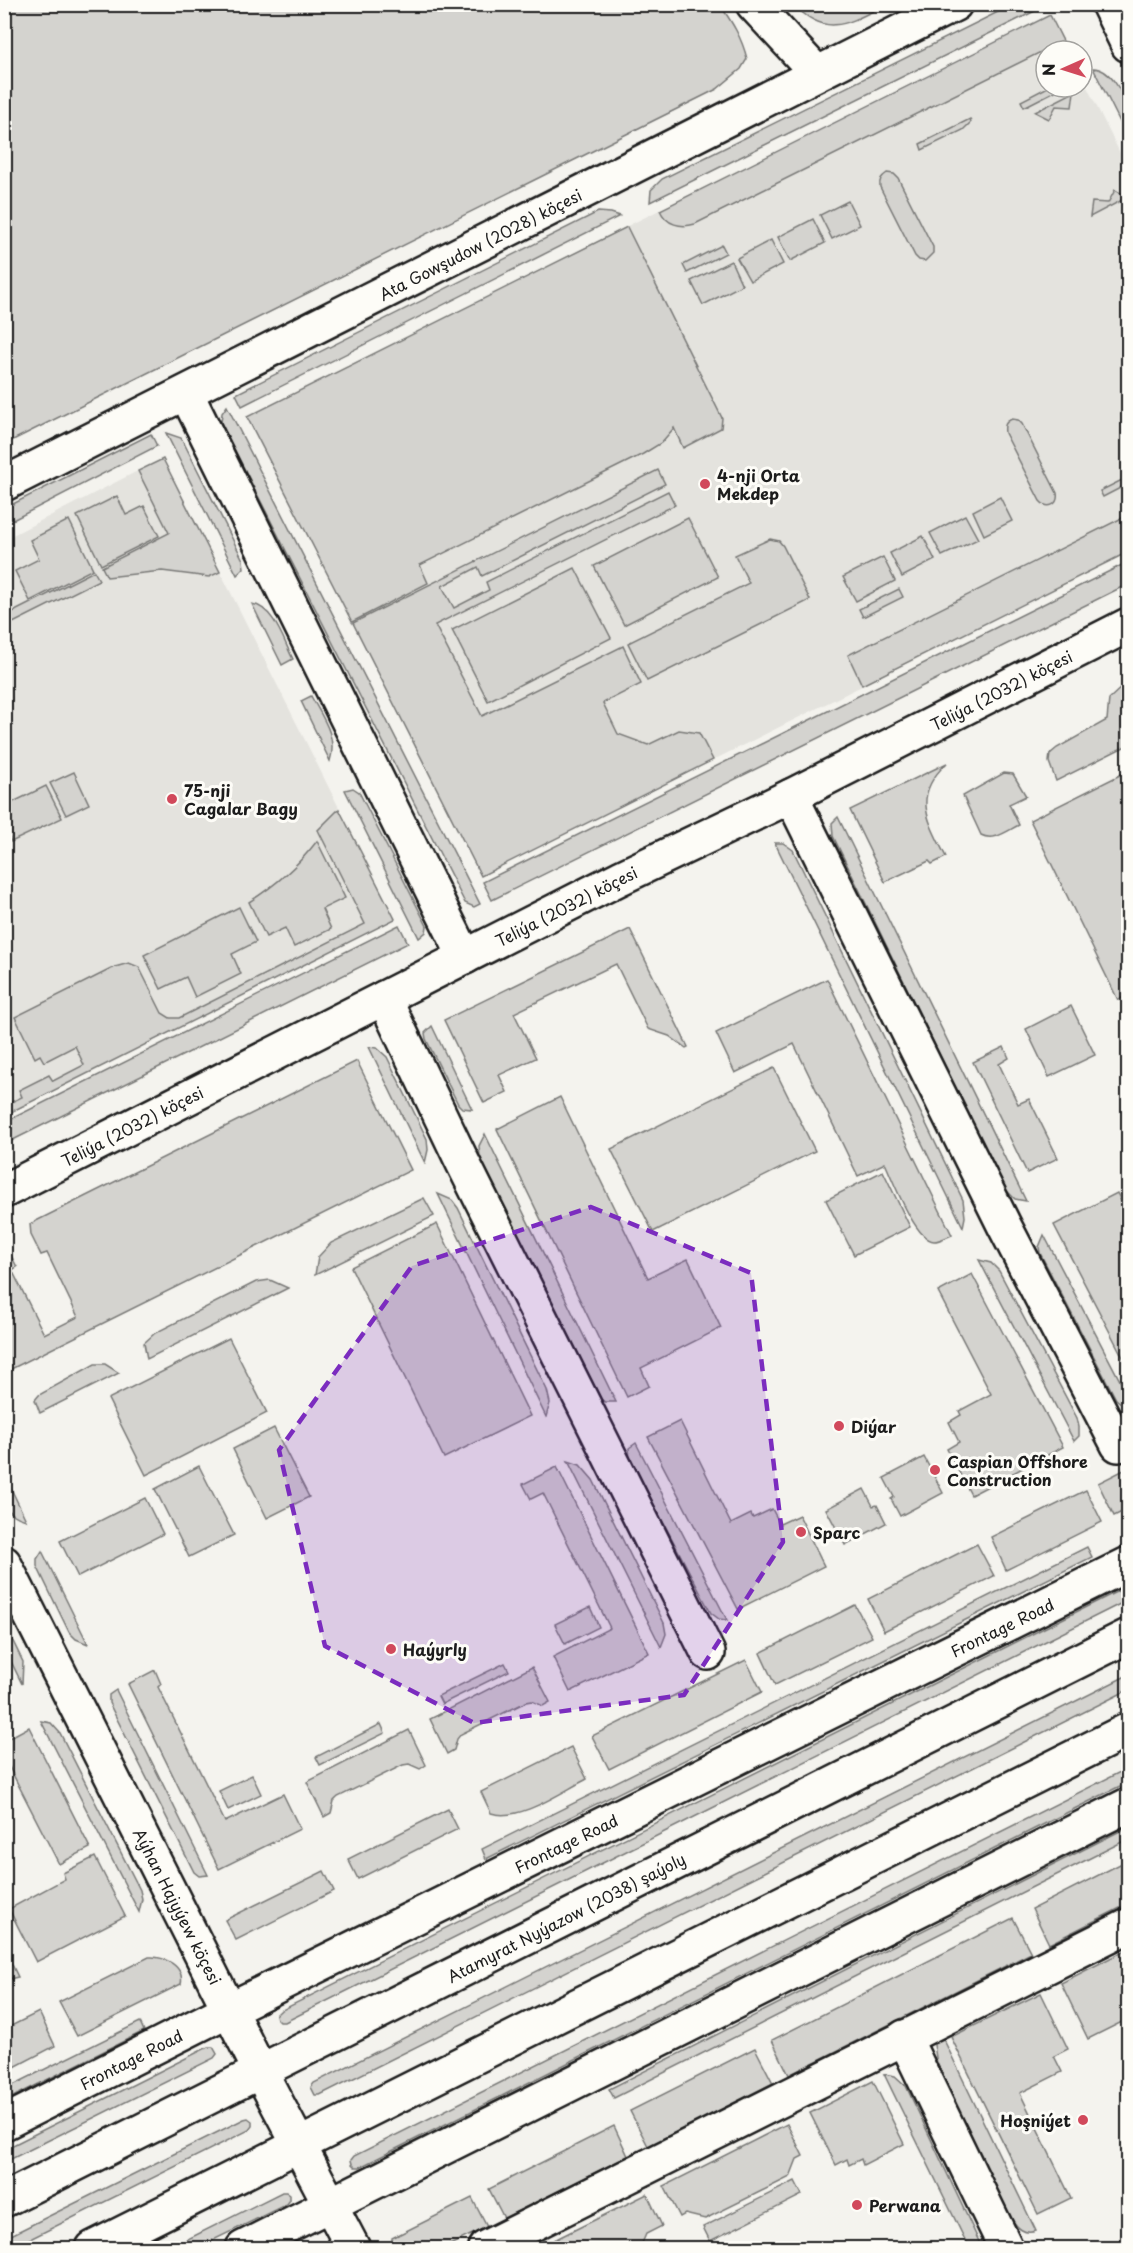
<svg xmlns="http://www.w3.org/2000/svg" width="1133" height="2253" font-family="'Playpen Sans',sans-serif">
<rect width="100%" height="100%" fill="#f4f3ee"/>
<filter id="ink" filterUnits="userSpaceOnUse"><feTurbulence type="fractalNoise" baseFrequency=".0167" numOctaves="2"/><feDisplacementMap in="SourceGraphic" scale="12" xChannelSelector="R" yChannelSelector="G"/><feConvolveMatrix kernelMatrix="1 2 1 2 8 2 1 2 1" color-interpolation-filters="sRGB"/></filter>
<g filter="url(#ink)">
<g fill="#e4e3de">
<polygon points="1050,15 1069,51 1046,51 1046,87 1082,87 1082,77 1128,169 1128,553 481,876 247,416"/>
<polygon points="163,458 395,919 5,1115 5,539"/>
</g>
<g fill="#d4d3cf" stroke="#787876" stroke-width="1.5">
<path d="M720,5C732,22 742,38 747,59L741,69L717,89L5,444V5Z"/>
<path d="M794,5H885C849,23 827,39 794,5Z"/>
<polygon points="1012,5 1045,6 650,202 651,190 662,179"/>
<path d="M1050,15L1063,41L695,224C681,228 666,225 660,210Z"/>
<path d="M1093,68C1111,68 1123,94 1128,109C1130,117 1129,129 1128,138Z"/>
<polygon points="1048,87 1063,87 1024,107 1021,101"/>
<polygon points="1074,92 1072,107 1056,106 1049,119 1035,112"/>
<polygon points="970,119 971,122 963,130 922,150 920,144"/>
<path d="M887,173L894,174L898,178L933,247V253L925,261L919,260L915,256L880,187C879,180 881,177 887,173Z"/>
<polygon points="1115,190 1128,197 1090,217 1092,202 1108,203"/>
<polygon points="848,201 860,225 832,239 820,215"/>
<polygon points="598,212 611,213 620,216 242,406 236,394"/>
<polygon points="813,219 825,243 790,261 778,237"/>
<polygon points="627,227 722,418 721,428 683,448 674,428 661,443 643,454 420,565 428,583 352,622 247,417"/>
<polygon points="771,240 783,264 750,281 737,258"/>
<polygon points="722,245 726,253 687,273 683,265"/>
<polygon points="731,261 742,285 703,305 691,281"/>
<polygon points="227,406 480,904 474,907 465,903 221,423 222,413"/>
<path d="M1012,419L1018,420L1022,424L1057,493C1059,505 1048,510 1040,501L1005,433C1004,425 1005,422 1012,419Z"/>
<polygon points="166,433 181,438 184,443 243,560 244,568 237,575"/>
<polygon points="151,434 157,446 5,524 5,508"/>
<polygon points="163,459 220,572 209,577 162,571 107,577 102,567 169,533 138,471"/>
<polygon points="658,470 665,484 482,576 478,567 442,586 454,608 489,590 486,582 668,491 675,505 435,625 482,716 623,646 641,684 603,703 618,734 648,745 679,730 699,733 713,760 481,876 353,623"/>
<polygon points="1128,477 1128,484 1103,497 1100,491"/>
<polygon points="117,496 126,515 144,506 159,536 101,565 77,516"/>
<polygon points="1000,497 1012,521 984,535 973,511"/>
<polygon points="965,515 978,539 942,556 930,533"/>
<polygon points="1128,515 1128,552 862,685 848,655"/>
<polygon points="688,518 718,577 624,625 594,566"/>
<polygon points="69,520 93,569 30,601 15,571 39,559 30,540"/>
<polygon points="923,536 935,560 902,577 890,553"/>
<polygon points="770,539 779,541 783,546 810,600 647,681 628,643 749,583 735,555"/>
<polygon points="883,557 895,581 856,601 843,577"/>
<polygon points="1128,562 1128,584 492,900 483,882"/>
<polygon points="575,568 611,638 488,701 452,630"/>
<polygon points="94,571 99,580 5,627 5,616"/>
<polygon points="899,589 903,597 863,617 859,609"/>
<path d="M252,604C274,607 284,642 293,659L282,665Z"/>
<polygon points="1125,684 1128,691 1128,745 1056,781 1049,762 1050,754 1057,748 1107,720 1109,699"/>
<path d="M311,696C322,717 338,737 330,761L301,701Z"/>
<path d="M947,763C911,796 928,820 946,857L932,864L929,861L885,882L850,810Z"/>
<polygon points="1128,771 1128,995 1118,1000 1030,820"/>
<polygon points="74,772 89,804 66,815 50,783"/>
<path d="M1004,773L1013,774L1026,796L1009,804L1019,825C1007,831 994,842 981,835L963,796Z"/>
<polygon points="46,786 62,818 11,842 5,828 5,806"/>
<polygon points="353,788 359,792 427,926 426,932 419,938 345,790"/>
<polygon points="339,809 395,919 5,1115 5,1105 22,1097 19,1090 49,1075 53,1081 84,1065 75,1046 44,1062 40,1055 35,1058 15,1017 115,967 129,963 139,967 162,1013 170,1018 179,1018 365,924 318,830"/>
<polygon points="838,817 1026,1201 1015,1199 1005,1189 833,836 832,823"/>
<path d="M317,841L345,898L322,909L331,929L294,947L285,928L266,937L249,902C276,885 297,867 317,841Z"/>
<polygon points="775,843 783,843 793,850 963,1200 965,1217 963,1227"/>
<polygon points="239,907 256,942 232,954 241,974 195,997 186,977 161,989 144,955"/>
<polygon points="399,925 408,943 5,1144 5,1122"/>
<polygon points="630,929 688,1047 686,1048 669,1036 648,1029 616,964 514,1013 536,1058 499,1075 507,1092 484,1103 444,1020"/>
<path d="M827,979L952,1235C946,1237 940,1241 934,1241C915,1240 893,1180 885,1163L858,1176L794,1044L735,1073L716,1033Z"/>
<polygon points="1071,1006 1095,1055 1049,1077 1026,1029"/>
<polygon points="432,1026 472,1109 462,1108 458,1104 426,1039 425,1033"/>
<polygon points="369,1047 377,1048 387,1057 427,1139 428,1150 425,1163"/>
<polygon points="1004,1047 1009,1058 999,1064 1018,1104 1029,1099 1058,1158 1027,1173 973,1062"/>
<polygon points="357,1061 411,1170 5,1372 5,1244 17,1267 12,1270 44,1334 78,1317 47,1253 41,1255 31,1235 30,1224"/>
<polygon points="774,1068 815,1151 653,1232 611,1149"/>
<polygon points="560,1097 648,1278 688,1259 721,1328 641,1368 649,1386 627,1397 497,1129"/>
<polygon points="485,1134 616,1402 605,1402 598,1397 480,1157 479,1146"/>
<polygon points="883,1171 910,1227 854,1255 826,1200"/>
<polygon points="1117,1193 1128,1215 1128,1367 1054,1225"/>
<polygon points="438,1194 452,1200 458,1208 547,1390 550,1403 546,1417"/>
<polygon points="424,1198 434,1216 315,1275 318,1257 331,1243"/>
<polygon points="437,1224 530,1416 444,1458 351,1267"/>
<polygon points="1044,1235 1128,1396 1128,1409 1116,1399 1040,1253 1039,1247"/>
<polygon points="979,1260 991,1263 999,1271 1077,1418 1079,1427 1079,1436 1074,1441"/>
<polygon points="972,1274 1063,1447 971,1495 947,1449 959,1442 949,1422 961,1415 959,1411 991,1394 938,1292"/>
<polygon points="270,1280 288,1288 147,1359 144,1343 155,1333 256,1282"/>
<polygon points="229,1338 267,1413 146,1475 108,1399"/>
<polygon points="95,1364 105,1364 119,1373 40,1413 35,1400 39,1395"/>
<polygon points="680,1421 731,1524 751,1514 753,1518 772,1509 780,1524 799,1515 824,1566 738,1609 648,1437"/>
<polygon points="274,1428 309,1497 267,1518 233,1449"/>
<polygon points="636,1443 727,1620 719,1619 711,1613 630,1459 629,1448"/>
<polygon points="924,1457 943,1493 900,1516 891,1499 894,1497 884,1478"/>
<polygon points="568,1461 580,1465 593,1480 664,1623 666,1634 661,1647"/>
<polygon points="199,1466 234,1535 189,1557 155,1489"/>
<polygon points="557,1467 649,1653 570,1692 553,1657 610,1628 543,1493 531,1499 523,1484"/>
<polygon points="1128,1468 1128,1509 1114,1516 1098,1483"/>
<path d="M4,1476H5L26,1520C0,1513 4,1498 4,1476Z"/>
<polygon points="864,1489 873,1506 877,1505 886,1523 845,1545 826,1509"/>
<polygon points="1086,1490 1102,1522 1006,1570 991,1537"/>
<polygon points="145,1498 163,1534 78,1577 60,1541"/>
<polygon points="977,1544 994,1576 884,1631 868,1599"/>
<polygon points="1087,1547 1092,1557 486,1859 482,1849"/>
<polygon points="42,1551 88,1644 76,1639 69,1632 37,1566 37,1559"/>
<polygon points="1128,1586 1128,1600 285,2022 280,2022 277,2019 276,2015 280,2011"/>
<polygon points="855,1605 872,1637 775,1685 760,1653"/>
<polygon points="590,1607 599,1627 565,1644 555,1624"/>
<polygon points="5,1625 23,1662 22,1684 5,1649"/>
<polygon points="746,1660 762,1692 609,1769 592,1736"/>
<polygon points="505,1663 509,1671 442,1704 438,1696"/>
<polygon points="532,1667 550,1702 543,1706 532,1701 526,1702 461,1734 457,1739 454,1750 447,1754 430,1719"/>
<polygon points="155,1670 161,1684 158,1687 225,1822 283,1794 300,1829 219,1869 128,1684"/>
<polygon points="1128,1675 1128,1690 320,2095 315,2095 311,2087 314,2083"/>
<polygon points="116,1690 208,1875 199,1876 194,1872 109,1703 109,1695"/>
<polygon points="41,1721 51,1723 60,1733 140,1890 142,1899 139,1912"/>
<polygon points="381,1724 385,1733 320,1765 316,1757"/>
<polygon points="29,1727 90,1848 59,1864 5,1759 5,1740"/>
<polygon points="409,1730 426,1765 420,1769 409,1764 403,1765 338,1797 334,1801 331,1813 324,1817 307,1782"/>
<path d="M571,1747L587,1779C561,1792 520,1822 491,1813L481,1792Z"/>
<polygon points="1128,1768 1128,1782 360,2167 355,2167 352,2164 351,2160 354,2156"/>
<polygon points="252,1775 261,1794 228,1810 219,1791"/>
<polygon points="448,1809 458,1829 358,1879 348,1859"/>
<polygon points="1128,1827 1128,1839 614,2098 609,2089"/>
<polygon points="95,1857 125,1916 36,1962 9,1909 65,1879 63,1873"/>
<polygon points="1128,1860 1128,1904 1049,1944 1032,1909"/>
<polygon points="324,1871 334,1891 236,1940 225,1920"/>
<polygon points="1013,1918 1031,1953 789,2075 772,2040"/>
<polygon points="1128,1949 1128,2019 1088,2039 1061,1983"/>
<polygon points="5,1950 18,1977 5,1980"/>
<path d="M149,1957C164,1956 185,1966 181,1984L77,2036L59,2002Z"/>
<polygon points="1041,1993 1068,2049 1054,2056 1062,2072 1020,2093 1071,2198 1038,2214 951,2037"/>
<polygon points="39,2012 55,2046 5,2072 5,2029"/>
<polygon points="140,2022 144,2031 5,2101 5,2089"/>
<path d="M943,2038L1036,2231C1024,2235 1017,2228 1011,2218L938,2070L934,2045L936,2042Z"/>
<polygon points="208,2047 213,2047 217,2054 214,2058 5,2162 5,2149"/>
<polygon points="755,2048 773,2083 648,2146 630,2111"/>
<polygon points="884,2074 895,2076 906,2086 982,2248 969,2248"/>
<polygon points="873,2081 904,2144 863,2165 861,2159 849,2165 847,2159 836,2165 810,2113"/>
<polygon points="248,2118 252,2121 252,2126 249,2130 12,2248 5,2248 5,2238 244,2119"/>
<polygon points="787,2124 803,2156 797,2159 790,2177 705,2219 685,2214 680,2217 664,2186"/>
<polygon points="614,2126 628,2156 504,2218 489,2189"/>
<polygon points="795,2181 802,2195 710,2241 703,2227"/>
<polygon points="282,2192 286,2192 290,2195 290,2200 287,2204 197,2248 170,2248"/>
<polygon points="647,2194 662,2226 646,2234 640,2248 538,2248"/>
<polygon points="472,2198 487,2227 444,2248 392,2248 392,2238"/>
</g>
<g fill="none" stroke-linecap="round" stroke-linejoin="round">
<defs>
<g id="minor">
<polyline points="753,4 817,73"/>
<polyline points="1108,4 1128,45"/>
<polyline points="186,393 465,957"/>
<polyline points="4,484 955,4"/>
<polyline points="791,796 1004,1225 1118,1445"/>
<polyline points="384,998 463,1163 708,1653"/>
<polyline points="4,1191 620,878 791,796 1128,625"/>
<polyline points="4,1563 260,2071 353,2248"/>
<polyline points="904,2037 1006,2248"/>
<polyline points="4,2123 230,2009 1128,1564"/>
<polyline points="243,2248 1128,1805"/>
<polyline points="485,2248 1128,1926"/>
</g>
<g id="major">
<polyline points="4,2200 1128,1636"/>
<polyline points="93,2248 1128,1730"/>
</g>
</defs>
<use href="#minor" stroke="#1c1c1c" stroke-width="38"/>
<use href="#major" stroke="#1c1c1c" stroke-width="38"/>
<use href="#minor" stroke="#fdfcf7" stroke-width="33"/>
<use href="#major" stroke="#fdfcf7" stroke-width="33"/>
</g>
</g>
<path fill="#7b2cbf" fill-opacity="0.2" stroke="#7b2cbf" stroke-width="4.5" stroke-dasharray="12 8" stroke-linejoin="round" d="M591,1207L751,1273L783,1542L684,1695L474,1723L325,1646L279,1450L412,1266Z"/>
<g fill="#d1495b" stroke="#fdfcf7" stroke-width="2">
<circle cx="705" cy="484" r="6"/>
<circle cx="172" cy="799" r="6"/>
<circle cx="839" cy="1426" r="6"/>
<circle cx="935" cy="1470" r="6"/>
<circle cx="801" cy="1532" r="6"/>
<circle cx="391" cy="1649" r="6"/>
<circle cx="1083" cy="2120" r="6"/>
<circle cx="857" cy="2205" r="6"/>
</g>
<g text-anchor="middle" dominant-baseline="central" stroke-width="6" stroke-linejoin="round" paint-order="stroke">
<g font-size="16" fill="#1c1c1c" stroke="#fdfcf7">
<text transform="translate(480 244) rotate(-27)">Ata Gowşudow (2028) köçesi</text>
<text transform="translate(1001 690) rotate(-27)">Teliýa (2032) köçesi</text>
<text transform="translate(566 906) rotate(-27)">Teliýa (2032) köçesi</text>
<text transform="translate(132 1126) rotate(-27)">Teliýa (2032) köçesi</text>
<text transform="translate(1002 1627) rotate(-26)">Frontage Road</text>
<text transform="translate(566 1843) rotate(-26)">Frontage Road</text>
<text transform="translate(178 1906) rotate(63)">Aýhan Hajyýew köçesi</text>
<text transform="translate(566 1917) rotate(-27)">Atamyrat Nyýazow (2038) şaýoly</text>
<text transform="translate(131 2059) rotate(-27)">Frontage Road</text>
</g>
<g font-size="16" font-weight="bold" fill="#1c1c1c" stroke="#fdfcf7" text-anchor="start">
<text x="717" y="475">4-nji Orta<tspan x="717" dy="18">Mekdep</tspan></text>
<text x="184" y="790">75-nji<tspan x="184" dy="18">Cagalar Bagy</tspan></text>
<text x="851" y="1426">Diýar</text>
<text x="947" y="1461">Caspian Offshore<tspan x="947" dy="18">Construction</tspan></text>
<text x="813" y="1532">Sparc</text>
<text x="403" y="1649">Haýyrly</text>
<text x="1071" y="2120" text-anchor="end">Hoşniýet</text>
<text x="869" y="2205">Perwana</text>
</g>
</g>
<rect width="1133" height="2253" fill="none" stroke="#fdfcf7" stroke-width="24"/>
<rect x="12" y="12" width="1109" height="2229" fill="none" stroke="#1c1c1c" stroke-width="2" filter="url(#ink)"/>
<g transform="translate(1064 69) rotate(267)"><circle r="28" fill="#fdfcf7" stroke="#a3a29f" stroke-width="1.5"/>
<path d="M0-4.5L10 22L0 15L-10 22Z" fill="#d1495b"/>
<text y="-9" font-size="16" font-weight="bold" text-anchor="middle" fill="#1c1c1c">N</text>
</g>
</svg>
